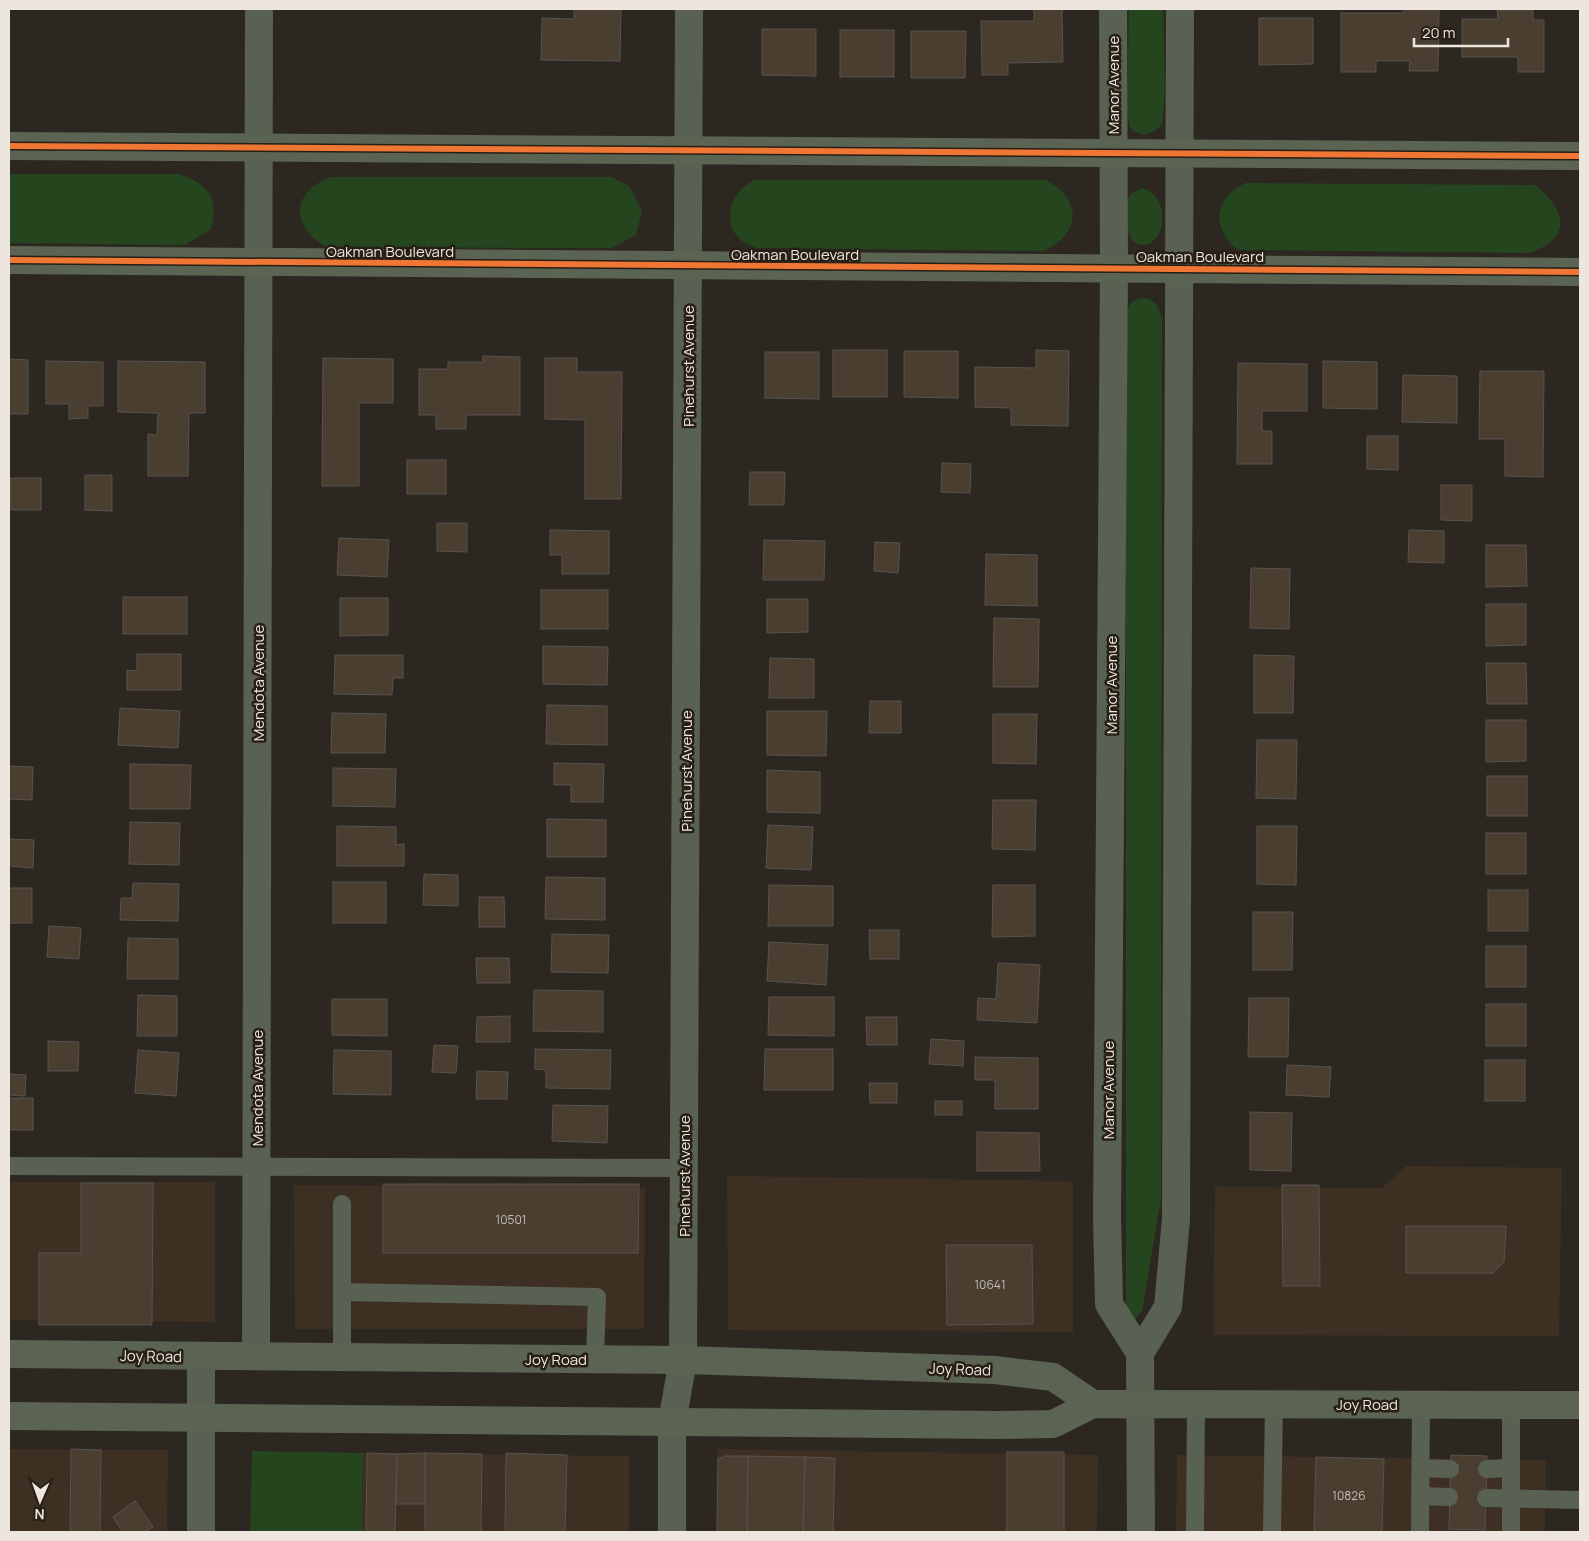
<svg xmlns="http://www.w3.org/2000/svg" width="1589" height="1541" font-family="Manrope,sans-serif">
<rect width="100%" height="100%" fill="#2d2722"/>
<g fill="#3d2f22">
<polygon points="1406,1166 1562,1168 1559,1336 1213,1335 1215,1187 1382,1188"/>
<polygon points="727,1176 1073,1181 1073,1332 728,1330"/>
<polygon points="9,1182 215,1182 215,1322 9,1320"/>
<polygon points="294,1185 645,1188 644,1329 295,1329"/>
<polygon points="9,1449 168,1450 167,1532 9,1532"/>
<polygon points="717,1449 1098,1455 1097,1532 716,1532"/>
<polygon points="363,1453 629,1456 629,1532 362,1532"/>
<polygon points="1177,1455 1546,1460 1545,1532 1176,1532"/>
</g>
<g fill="#25451e">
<polygon points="1129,9 1163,9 1165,90 1162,124 1155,131 1144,135 1134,132 1130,127 1127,110"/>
<path d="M9,174H178C207,183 220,198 211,229L185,245L9,243Z"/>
<path d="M331,177H611L629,186L642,211L636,235L612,248L326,247C290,226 291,192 331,177Z"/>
<path d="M754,180H1046C1055,186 1064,191 1069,201C1081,224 1062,244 1043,251L756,248C751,246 746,244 742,241C719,222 732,191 754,180Z"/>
<path d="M1246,183L1536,185C1566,211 1573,238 1529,253L1239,250C1210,231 1214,196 1246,183Z"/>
<path d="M1141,188C1171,194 1168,246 1141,245C1124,244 1122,203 1131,194C1134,192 1138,190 1141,188Z"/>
<path d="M1140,298C1156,298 1160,308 1162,322L1161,1199L1142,1311L1135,1319L1129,1318L1126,1305V324C1127,310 1126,303 1140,298Z"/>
<polygon points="252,1451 363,1453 362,1532 250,1532"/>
</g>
<g fill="#4a3e31" stroke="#58534f">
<polygon points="574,9 621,9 620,61 541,60 542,18 574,19"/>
<polygon points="1034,9 1062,9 1063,62 1008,63 1008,75 982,75 981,21 1034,21"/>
<polygon points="1404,9 1439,9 1438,71 1409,71 1410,61 1376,61 1376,72 1341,72 1341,13 1404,13"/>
<polygon points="1497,10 1533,10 1533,20 1544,20 1544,72 1518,72 1518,57 1462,57 1462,19 1498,19"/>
<polygon points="1259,18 1313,18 1313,64 1259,65"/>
<polygon points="762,29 816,29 816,76 762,75"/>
<rect x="840" y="30" width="54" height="47"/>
<polygon points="911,31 966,31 965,78 911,78"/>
<rect x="833" y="350" width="54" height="47"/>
<polygon points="1036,350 1069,351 1068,426 1011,425 1011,408 975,407 975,367 1036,368"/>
<polygon points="904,351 958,351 958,398 904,397"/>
<polygon points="765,352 819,352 819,399 765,398"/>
<polygon points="483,356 520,357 520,415 466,415 466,429 436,429 436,415 419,415 419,369 448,369 448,362 483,362"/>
<polygon points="323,358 393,359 393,403 359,403 359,486 322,486"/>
<polygon points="545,358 577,358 577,372 622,372 621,499 585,499 585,420 545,419"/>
<polygon points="9,359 28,360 28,414 9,414"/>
<polygon points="46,361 103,362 103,406 88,406 88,418 69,419 69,404 46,404"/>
<polygon points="118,361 205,362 205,413 189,413 188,476 148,476 148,434 157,435 158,413 118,412"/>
<polygon points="1323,361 1377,362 1377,409 1323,408"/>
<polygon points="1238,363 1307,364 1307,411 1262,411 1262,431 1272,431 1272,464 1237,464"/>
<polygon points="1480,371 1544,371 1543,477 1505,476 1505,439 1479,439"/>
<polygon points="1403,375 1457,376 1457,423 1402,422"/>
<polygon points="1367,436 1398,436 1398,470 1367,469"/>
<rect x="407" y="460" width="39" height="34"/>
<polygon points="942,463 971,464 970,493 941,492"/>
<polygon points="750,472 785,472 784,505 749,505"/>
<polygon points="85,475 112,475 112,511 85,510"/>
<rect x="10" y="478" width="31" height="32"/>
<polygon points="1441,485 1472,485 1472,521 1441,520"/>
<polygon points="437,523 467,523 467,552 437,551"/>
<polygon points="550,530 609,531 609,574 562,574 562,555 550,555"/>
<polygon points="1409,530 1444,531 1444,563 1408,562"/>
<polygon points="339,538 389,540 387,577 337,575"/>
<polygon points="764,540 825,541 824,580 763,580"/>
<polygon points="875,542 900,543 898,573 874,571"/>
<polygon points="1486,545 1526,545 1527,586 1486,587"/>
<polygon points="986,554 1037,555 1037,606 985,605"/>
<polygon points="1251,568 1290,569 1289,629 1250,628"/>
<rect x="541" y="590" width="67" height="39"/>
<rect x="123" y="597" width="64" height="37"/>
<polygon points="340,598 388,598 388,635 340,636"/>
<polygon points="767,599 808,599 808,632 767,633"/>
<polygon points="1486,604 1526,604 1526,645 1486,646"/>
<polygon points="994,618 1039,619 1038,687 993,687"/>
<polygon points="543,646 608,647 607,685 543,684"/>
<polygon points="137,654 181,654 181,690 127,690 127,670 137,671"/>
<polygon points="335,655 403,655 403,678 393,678 392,695 334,694"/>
<polygon points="1254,655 1294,656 1293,713 1254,713"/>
<polygon points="770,658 814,659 814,698 769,698"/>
<polygon points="1486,663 1526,663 1527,704 1487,704"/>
<polygon points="870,701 901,701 901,733 869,733"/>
<polygon points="547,705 607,706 607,745 546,744"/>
<polygon points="120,708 180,711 178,748 118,745"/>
<polygon points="767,711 827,711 826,756 767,755"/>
<polygon points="332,713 386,714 385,753 331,753"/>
<polygon points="993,714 1037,714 1036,764 993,763"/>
<polygon points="1486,720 1526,720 1526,761 1486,762"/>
<polygon points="1257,740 1297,740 1296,799 1256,798"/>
<polygon points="554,763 604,764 603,802 571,802 571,785 554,785"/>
<polygon points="130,764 191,765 190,809 130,809"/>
<polygon points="9,766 33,767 32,800 9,799"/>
<polygon points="333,768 396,769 395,807 333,806"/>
<polygon points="767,770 820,772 820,813 767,812"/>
<rect x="1487" y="776" width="40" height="40"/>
<polygon points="993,800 1036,800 1035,850 992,849"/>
<polygon points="547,819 606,820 606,857 547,857"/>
<polygon points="130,822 180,823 179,865 129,864"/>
<polygon points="768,825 813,827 811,870 766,868"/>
<polygon points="337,826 396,827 396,845 404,844 404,866 337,866"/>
<polygon points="1257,826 1297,826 1296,885 1257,884"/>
<rect x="1486" y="833" width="40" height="41"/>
<polygon points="9,839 34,840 33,868 9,866"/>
<polygon points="424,874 458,875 458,906 423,905"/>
<polygon points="546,877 605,878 605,920 545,919"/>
<rect x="333" y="882" width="53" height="41"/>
<polygon points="133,883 179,884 178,921 120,920 121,898 132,898"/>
<polygon points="769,885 833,886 833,926 768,926"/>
<polygon points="993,885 1035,885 1035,936 992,937"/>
<rect x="9" y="888" width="23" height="35"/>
<rect x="1488" y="890" width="40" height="41"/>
<polygon points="479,897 504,897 505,927 479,927"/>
<polygon points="1253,912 1293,912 1292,970 1253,970"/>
<polygon points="49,926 81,928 79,959 47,957"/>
<polygon points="869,930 899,930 899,959 870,959"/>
<polygon points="552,934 609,935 608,973 551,972"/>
<polygon points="128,938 178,939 178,979 127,979"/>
<polygon points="769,942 828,945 826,985 767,981"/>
<rect x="1486" y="946" width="40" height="41"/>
<polygon points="476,958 509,958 510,983 477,983"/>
<polygon points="998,963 1040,965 1037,1023 977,1020 978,998 996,999"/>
<polygon points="534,990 603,991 603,1032 533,1031"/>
<polygon points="138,995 177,996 177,1036 137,1036"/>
<polygon points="769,997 834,997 834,1036 768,1035"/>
<polygon points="1249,998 1289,998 1288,1057 1248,1057"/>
<polygon points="332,999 387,999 387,1036 332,1035"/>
<rect x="1486" y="1004" width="40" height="42"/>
<polygon points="510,1016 510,1042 476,1042 477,1017"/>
<polygon points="866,1017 897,1017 897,1045 867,1045"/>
<polygon points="931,1039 964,1041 963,1066 929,1064"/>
<polygon points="48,1041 79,1042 78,1071 48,1071"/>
<polygon points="434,1045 458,1046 456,1073 432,1072"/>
<polygon points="535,1049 611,1050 610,1089 546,1088 546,1070 535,1069"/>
<polygon points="765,1049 833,1049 833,1090 764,1090"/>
<polygon points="138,1050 179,1053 176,1096 135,1093"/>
<polygon points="334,1050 391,1051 391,1095 333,1094"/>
<polygon points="975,1057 1038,1058 1038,1109 995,1109 995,1080 975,1080"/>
<rect x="1485" y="1060" width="40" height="41"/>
<polygon points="1287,1065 1331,1067 1329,1097 1286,1095"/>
<polygon points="477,1071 508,1072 507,1099 476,1099"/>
<polygon points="9,1074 26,1075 25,1096 9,1095"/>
<polygon points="869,1083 897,1083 897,1103 870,1103"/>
<rect x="9" y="1098" width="24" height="32"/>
<rect x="935" y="1101" width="27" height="14"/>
<polygon points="553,1105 608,1106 607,1143 552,1141"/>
<polygon points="1250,1112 1292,1113 1291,1171 1250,1170"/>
<polygon points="977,1132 1039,1133 1040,1171 977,1171"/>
<polygon points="81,1183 153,1183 152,1325 39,1325 39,1253 81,1253"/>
<polygon points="383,1184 639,1184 638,1253 383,1253"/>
<polygon points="1282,1185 1319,1185 1320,1286 1283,1286"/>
<polygon points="1406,1226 1506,1226 1504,1262 1493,1273 1406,1273"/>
<polygon points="946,1245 1032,1245 1033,1324 947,1325"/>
<polygon points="71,1449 101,1450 100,1532 70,1532"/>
<rect x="1007" y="1452" width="57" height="80"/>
<polygon points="367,1453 397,1454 395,1532 366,1532"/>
<polygon points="425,1453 482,1454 481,1532 425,1532"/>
<polygon points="425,1453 425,1504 396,1504 397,1454"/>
<polygon points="506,1453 567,1455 565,1532 505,1532"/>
<polygon points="1451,1455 1487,1456 1485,1530 1449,1529"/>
<polygon points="725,1456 748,1456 747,1532 717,1532 718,1459"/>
<polygon points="748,1456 805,1457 803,1532 747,1532"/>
<polygon points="805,1457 835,1458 833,1532 803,1532"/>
<polygon points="1316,1457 1384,1459 1382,1532 1314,1532"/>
<polygon points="135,1501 153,1527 145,1532 123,1532 113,1517"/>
</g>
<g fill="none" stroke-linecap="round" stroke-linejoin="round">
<g stroke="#596152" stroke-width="18">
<polyline points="9,1166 684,1168"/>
<polyline points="342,1292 342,1204"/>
<polyline points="342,1357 342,1292 597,1297 595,1359"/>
<polyline points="1421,1468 1450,1469"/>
<polyline points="1487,1469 1511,1468"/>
<polyline points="1420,1496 1449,1497"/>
<polyline points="1486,1498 1580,1500"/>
<polyline points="1195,1532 1196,1404"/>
<polyline points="1272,1532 1274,1403"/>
<polyline points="1420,1532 1421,1404"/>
<polyline points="1511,1532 1511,1405"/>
</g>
<g stroke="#596152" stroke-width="28">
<polyline points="1113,9 1114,268 1107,1217 1109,1304 1140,1353 1141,1532"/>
<polyline points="1140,1353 1168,1307 1176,1219 1180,9"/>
<polyline points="256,1356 259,9"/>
<polyline points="201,1532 201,1357"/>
<polyline points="672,1532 672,1422 683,1360 689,9"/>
</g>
<g stroke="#5b6352" stroke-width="28">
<polyline points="9,146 1580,156"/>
<polyline points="9,260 1580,272"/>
<polyline points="9,1354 683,1360 995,1370 1053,1377 1093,1404"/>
<polyline points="9,1416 998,1425 1053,1424 1093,1404 1580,1405"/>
</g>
<defs>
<g id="cycleway">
<polyline points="9,146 1580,156"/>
<polyline points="9,260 1580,272"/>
</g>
</defs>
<use href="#cycleway" stroke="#271e14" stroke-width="9"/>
<use href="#cycleway" stroke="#f07635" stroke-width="6"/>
</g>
<g text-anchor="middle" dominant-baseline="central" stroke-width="5" stroke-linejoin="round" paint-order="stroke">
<g font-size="12" fill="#c4bcb4">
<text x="511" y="1219">10501</text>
<text x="990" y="1284">10641</text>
<text x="1349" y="1495">10826</text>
</g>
<g font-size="15" fill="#ede6df" stroke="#271e14">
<text transform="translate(1113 85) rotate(-90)">Manor Avenue</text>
<text x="390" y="251">Oakman Boulevard</text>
<text x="795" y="254">Oakman Boulevard</text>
<text x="1200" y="256">Oakman Boulevard</text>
<text transform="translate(688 366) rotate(-90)">Pinehurst Avenue</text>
<text transform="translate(258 683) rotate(-90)">Mendota Avenue</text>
<text transform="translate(1111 685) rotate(-90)">Manor Avenue</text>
<text transform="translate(686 771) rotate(-90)">Pinehurst Avenue</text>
<text transform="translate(257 1088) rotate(-90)">Mendota Avenue</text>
<text transform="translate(1108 1090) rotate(-90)">Manor Avenue</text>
<text transform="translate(684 1176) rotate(-90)">Pinehurst Avenue</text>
<text transform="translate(151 1356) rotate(1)">Joy Road</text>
<text x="556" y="1359">Joy Road</text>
<text transform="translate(960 1369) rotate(2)">Joy Road</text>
<text x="1367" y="1404">Joy Road</text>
</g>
</g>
<rect width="1589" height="1541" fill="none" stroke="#ede6df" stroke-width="20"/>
<g transform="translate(40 1501) rotate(182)" stroke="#271e14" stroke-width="4" paint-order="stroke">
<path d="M0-4L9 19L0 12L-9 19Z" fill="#ede6df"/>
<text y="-8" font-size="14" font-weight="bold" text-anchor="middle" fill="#ede6df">N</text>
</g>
<path d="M1414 38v8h94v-8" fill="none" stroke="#ede6df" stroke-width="2.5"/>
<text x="1422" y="38" font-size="15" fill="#ede6df" stroke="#271e14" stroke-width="4" paint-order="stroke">20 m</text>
</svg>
